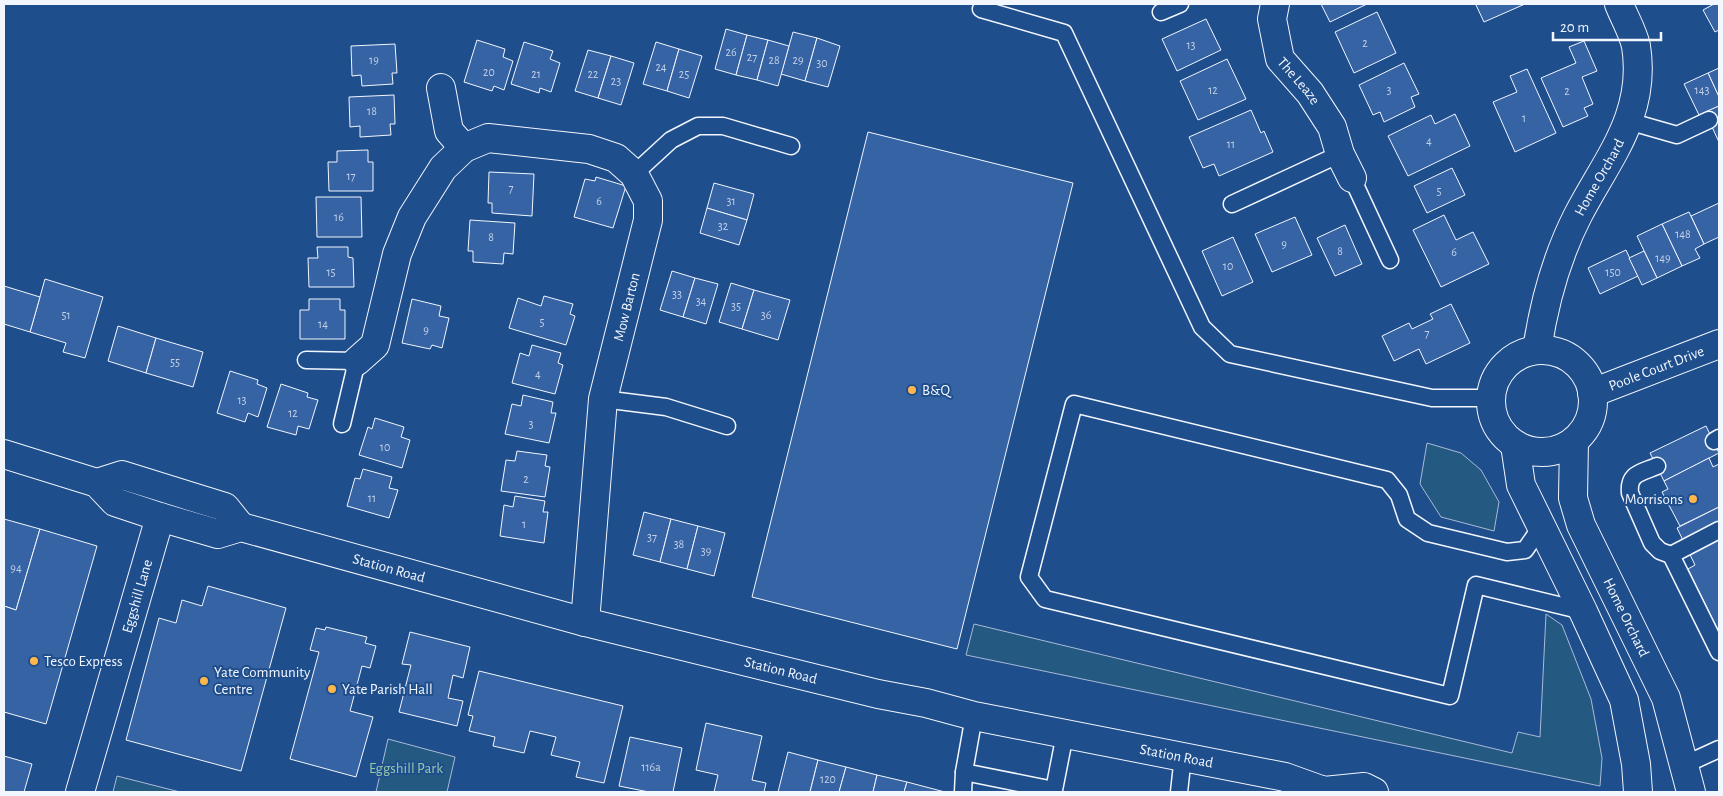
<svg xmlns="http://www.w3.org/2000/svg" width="1723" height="796" font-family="'Alegreya Sans',sans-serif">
<rect width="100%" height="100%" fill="#1f4e8c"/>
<g fill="#245a82" stroke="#a8bbd7">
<polygon points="1427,443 1461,453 1481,470 1499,502 1494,531 1441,517 1420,484"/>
<polygon points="1546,614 1562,625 1591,699 1602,758 1600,786 966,655 974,624 1512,753 1518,732 1540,737"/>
<polygon points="388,739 455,757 447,792 376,792"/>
<polygon points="117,776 180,792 113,792"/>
</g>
<g fill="#3563a3" stroke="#f2f6ff">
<polygon points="1321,4 1367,4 1330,22"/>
<polygon points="1479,4 1525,4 1484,22 1476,5"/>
<polygon points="1714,4 1719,4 1719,30 1715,32 1703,10"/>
<polygon points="1377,12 1396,53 1354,73 1335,32"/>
<polygon points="1206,19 1221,50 1177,71 1162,39"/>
<polygon points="726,29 747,35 736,75 715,69"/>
<polygon points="793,32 817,38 805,81 781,74"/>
<polygon points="747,35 768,40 757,80 736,75"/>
<polygon points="817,38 840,46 828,87 805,81"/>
<polygon points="477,40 505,49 503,57 513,61 504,90 494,86 492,91 464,82"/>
<polygon points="768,40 789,46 778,86 757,80"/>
<polygon points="1584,41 1597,71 1582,77 1593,104 1584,108 1588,116 1563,127 1541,78 1576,63 1569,47"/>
<polygon points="524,42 553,51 550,59 560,63 551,92 540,88 539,93 511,84"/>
<polygon points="656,42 679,49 667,91 643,84"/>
<polygon points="395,44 397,73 392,73 393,84 362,86 361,75 352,76 351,46"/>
<polygon points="679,49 702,56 689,98 667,91"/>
<polygon points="588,50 611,56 598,98 575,91"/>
<polygon points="611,56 634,63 621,105 598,98"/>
<polygon points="1227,59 1246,99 1198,120 1180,81"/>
<polygon points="1404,63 1419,94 1411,97 1415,107 1384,122 1380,112 1373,115 1359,85"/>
<polygon points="1719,68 1719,97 1708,73"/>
<polygon points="1527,69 1556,133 1515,152 1493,102 1517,92 1510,76"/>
<polygon points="1708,73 1719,97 1719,106 1699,115 1684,84"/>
<polygon points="394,95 395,124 390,124 391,135 360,137 360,126 350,127 349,97"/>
<polygon points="1719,106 1719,142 1705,112"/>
<polygon points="1251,110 1261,133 1264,131 1273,152 1219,176 1214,164 1203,168 1189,137"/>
<polygon points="1455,114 1470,146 1408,176 1388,136 1431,115 1435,124"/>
<polygon points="868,132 1073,183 957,649 752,597"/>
<polygon points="368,150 368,162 373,162 373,191 329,191 328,162 337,162 337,151"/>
<polygon points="1452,168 1465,195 1427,213 1414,186"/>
<polygon points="489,172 534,174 532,216 492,213 492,203 488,203"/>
<polygon points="596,177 626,186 613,228 574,217 585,179 595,181"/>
<polygon points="714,183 754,194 747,220 707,208"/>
<polygon points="316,197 361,197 362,237 317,237"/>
<polygon points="1719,203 1719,237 1704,244 1691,216"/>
<polygon points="707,208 747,220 739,245 700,233"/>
<polygon points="1689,212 1704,244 1695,249 1700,258 1682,266 1662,224"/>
<polygon points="1444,215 1456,240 1473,232 1489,264 1441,287 1413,230"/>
<polygon points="1295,217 1312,255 1272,272 1255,234"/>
<polygon points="470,220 515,223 513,254 504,253 503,264 473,262 473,251 468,251"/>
<polygon points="1662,224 1682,266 1657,278 1637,236"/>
<polygon points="1345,225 1362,264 1335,276 1317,238"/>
<polygon points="1233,237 1253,282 1222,296 1202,251"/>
<polygon points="317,247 348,247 348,257 353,258 354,287 309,287 308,258 318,258"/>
<polygon points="1626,250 1638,276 1600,294 1588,268"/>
<polygon points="1644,251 1657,278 1642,285 1629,258"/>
<polygon points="672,271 695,278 683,317 660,310"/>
<polygon points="695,278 718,284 706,324 683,317"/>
<polygon points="45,279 103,297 85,358 63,352 66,343 30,332"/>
<polygon points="731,283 754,290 742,329 719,322"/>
<polygon points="4,286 40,297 30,332 4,324"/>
<polygon points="754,290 790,300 778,340 742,329"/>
<polygon points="544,296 573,304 570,314 575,316 566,345 509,328 518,298 541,306"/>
<polygon points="309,299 340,299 340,310 345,310 345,339 300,339 300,310 309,310"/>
<polygon points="412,299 441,306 439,316 449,318 442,348 432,345 430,349 402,343"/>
<polygon points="1451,304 1470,343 1426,364 1419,349 1394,361 1382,336 1409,323 1412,329 1433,319 1430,314"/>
<polygon points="118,326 156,338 146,373 108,361"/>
<polygon points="156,338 203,352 193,387 146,373"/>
<polygon points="532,345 561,353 558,363 563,365 555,394 512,383 520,353 529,356"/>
<polygon points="230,371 258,380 257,384 267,388 258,417 248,413 245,422 217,413"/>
<polygon points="281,384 308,393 307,397 318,400 309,429 298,426 296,435 267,427"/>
<polygon points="523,395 553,402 551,413 556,413 549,443 505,434 512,404 521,406"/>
<polygon points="375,418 404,427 401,437 410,440 402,468 359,455 368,427 372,429"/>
<polygon points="1706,426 1719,453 1664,481 1650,453"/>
<polygon points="517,451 547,455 545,466 550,467 545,497 501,491 506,460 515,461"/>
<polygon points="1709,458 1713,467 1719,464 1719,507 1680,526 1662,492 1668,489 1664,481"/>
<polygon points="363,469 392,477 389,488 398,490 389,518 347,506 355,478 360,479"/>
<polygon points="515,496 545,501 543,512 548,512 544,543 500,536 504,505 513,507"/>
<polygon points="1719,507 1719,632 1688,569 1695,565 1677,528"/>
<polygon points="644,512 671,519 660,562 633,555"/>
<polygon points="4,519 40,529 16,610 4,606"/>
<polygon points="671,519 698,526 687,569 660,562"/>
<polygon points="698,526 725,533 714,576 687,569"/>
<polygon points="40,529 97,546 46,724 4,712 4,606 16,610"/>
<polygon points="208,586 286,608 241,771 126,740 159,618 176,623 182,600 202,606"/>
<polygon points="326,627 367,637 365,643 376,646 370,668 362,666 350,711 373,717 356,777 290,759 319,652 310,650 316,628 325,630"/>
<polygon points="410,632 470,647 463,678 453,675 448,698 463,701 457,726 399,712 411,665 402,664"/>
<polygon points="479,671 623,706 604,783 576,777 580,762 551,755 556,737 530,731 524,753 493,746 495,737 469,731 473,716 468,715"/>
<polygon points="706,723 762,736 752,780 766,783 764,792 714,792 718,775 696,770"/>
<polygon points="630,737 682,748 673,792 649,792 619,786"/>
<polygon points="788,752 818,760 810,792 778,792"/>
<polygon points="4,756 32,764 24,792 4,792"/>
<polygon points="818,760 846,767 839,792 810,792"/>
<polygon points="846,767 877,775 873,792 839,792"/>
<polygon points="877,775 907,782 904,792 873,792"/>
<polygon points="907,782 945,792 904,792"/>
</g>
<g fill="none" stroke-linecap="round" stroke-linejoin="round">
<defs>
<g id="service">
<polyline points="981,9 1064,33 1202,327 1230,354 1432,398 1490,398"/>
<polyline points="1161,12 1180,4"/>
<polyline points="1628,121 1677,135 1709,120"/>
<polyline points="634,174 671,140 698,126 723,126 791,146"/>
<polyline points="1352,178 1390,260"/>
<polyline points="1232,204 1340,154"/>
<polyline points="306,360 357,361 342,424"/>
<polyline points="603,399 666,407 727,426"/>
<polyline points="1714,441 1719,438"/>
<path d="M1657,466C1641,473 1628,473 1630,493L1652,543L1660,551L1671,555"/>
<polyline points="1541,527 1525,550 1507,552 1428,533 1407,519 1399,495 1387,480 1074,404 1029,577 1045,599 1450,696 1476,585 1583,611"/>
<polyline points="1719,530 1671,555 1719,652"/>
<polyline points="974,716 964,772 1054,790 1065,734"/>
<polyline points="1684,765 1719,749"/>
<polyline points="963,792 964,772"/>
<polyline points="1179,792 1183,756"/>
</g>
<g id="minor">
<path id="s1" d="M1275,4L1272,19L1280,59L1310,93L1332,127L1340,154L1352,178"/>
<polyline points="441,88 449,131 464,148"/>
<path id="s2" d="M1537,350C1544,303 1556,258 1578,215C1607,159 1647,115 1636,46C1633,32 1624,17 1619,4"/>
<circle cx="1542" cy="401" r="51"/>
<polyline points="357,361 375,345 397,254 412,217 443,168 464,148 488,138 589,149 616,158 634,174 648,201 648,220 603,399 585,622"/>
<path id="s3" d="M1592,393L1719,344"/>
<path id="s4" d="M1574,441L1573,498L1581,525L1666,698L1691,792"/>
<polyline points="1515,445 1521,485 1583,611 1624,700 1636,764 1638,792"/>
<path id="s5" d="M80,792L160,517"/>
</g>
<g id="primary">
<path id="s6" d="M4,454L97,483L115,502L160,517L218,534L241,527L585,622L878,694L926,703L974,716L1285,777L1324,791L1364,787L1374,792"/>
<polyline points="97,483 122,475 183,494 225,507 241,527"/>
</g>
</defs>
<use href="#service" stroke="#f2f6ff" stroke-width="19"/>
<use href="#minor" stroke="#f2f6ff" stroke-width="30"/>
<use href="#primary" stroke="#f2f6ff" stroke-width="30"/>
<use href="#service" stroke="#1f4e8c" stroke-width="16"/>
<use href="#minor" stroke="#1f4e8c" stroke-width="28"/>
<use href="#primary" stroke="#1f4e8c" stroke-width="28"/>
</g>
<g fill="#ffb74d" stroke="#1f4e8c" stroke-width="2">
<circle cx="912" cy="390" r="5"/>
<circle cx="1693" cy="499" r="5"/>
<circle cx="34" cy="661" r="5"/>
<circle cx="204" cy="681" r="5"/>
<circle cx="332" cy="689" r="5"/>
</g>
<g text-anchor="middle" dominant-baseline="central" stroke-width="4" stroke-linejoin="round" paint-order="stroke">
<g font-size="12" fill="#c3d1e8">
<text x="1365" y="43">2</text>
<text x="1191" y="45">13</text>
<text x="731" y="52">26</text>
<text x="752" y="57">27</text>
<text x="374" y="60">19</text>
<text x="774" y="60">28</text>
<text x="798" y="60">29</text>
<text x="822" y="63">30</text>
<text x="661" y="67">24</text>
<text x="489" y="72">20</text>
<text x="536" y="74">21</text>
<text x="593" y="74">22</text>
<text x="684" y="74">25</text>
<text x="616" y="81">23</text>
<text x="1213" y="90">12</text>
<text x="1389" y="90">3</text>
<text x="1702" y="90">143</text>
<text x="1567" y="91">2</text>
<text x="372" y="111">18</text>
<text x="1524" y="118">1</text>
<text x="1429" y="141">4</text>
<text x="1231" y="144">11</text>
<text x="351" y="176">17</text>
<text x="511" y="188">7</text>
<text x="1439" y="191">5</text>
<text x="599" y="201">6</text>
<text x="731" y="201">31</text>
<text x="339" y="217">16</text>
<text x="723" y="226">32</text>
<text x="1683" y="234">148</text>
<text x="491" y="237">8</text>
<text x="1284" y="244">9</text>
<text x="1340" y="251">8</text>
<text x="1454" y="252">6</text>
<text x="1663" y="258">149</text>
<text x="1228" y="266">10</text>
<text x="331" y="272">15</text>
<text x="1613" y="272">150</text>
<text x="677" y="294">33</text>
<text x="701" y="301">34</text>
<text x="736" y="306">35</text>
<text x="66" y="315">51</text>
<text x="766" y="315">36</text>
<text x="542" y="322">5</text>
<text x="323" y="324">14</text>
<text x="426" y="330">9</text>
<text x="1427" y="333">7</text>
<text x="175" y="362">55</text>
<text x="538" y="374">4</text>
<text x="242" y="400">13</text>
<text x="293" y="413">12</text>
<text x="531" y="424">3</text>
<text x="385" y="447">10</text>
<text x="526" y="479">2</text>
<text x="372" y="498">11</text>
<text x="524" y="524">1</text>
<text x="652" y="537">37</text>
<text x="679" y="544">38</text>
<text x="706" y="551">39</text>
<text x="16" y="568">94</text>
<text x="651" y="767">116a</text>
<text x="828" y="779">120</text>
</g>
<g font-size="15" fill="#f2f6ff" stroke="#1f4e8c">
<text stroke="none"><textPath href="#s1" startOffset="85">The Leaze</textPath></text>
<text stroke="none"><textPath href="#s2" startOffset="185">Home Orchard</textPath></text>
<text transform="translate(627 307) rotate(-76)">Mow Barton</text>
<text stroke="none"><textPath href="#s3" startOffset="69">Poole Court Drive</textPath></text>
<text stroke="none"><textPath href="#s6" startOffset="409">Station Road</textPath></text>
<text stroke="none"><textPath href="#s5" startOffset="204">Eggshill Lane</textPath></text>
<text stroke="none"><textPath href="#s4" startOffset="188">Home Orchard</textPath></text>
<text stroke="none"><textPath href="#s6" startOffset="814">Station Road</textPath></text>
<text stroke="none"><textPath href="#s6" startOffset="1219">Station Road</textPath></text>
</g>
<g font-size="15" fill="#f2f6ff" stroke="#1f4e8c" text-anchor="start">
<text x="922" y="390">B&amp;Q</text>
<text x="1683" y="499" text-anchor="end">Morrisons</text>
<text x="44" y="661">Tesco Express</text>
<text x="214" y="672">Yate Community<tspan x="214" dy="17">Centre</tspan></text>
<text x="342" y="689">Yate Parish Hall</text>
</g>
<g font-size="15" fill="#97c8a6" stroke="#1f4e8c">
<text x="406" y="768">Eggshill Park</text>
</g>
</g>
<rect width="1723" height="796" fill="none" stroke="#f2f6ff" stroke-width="10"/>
<path d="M1553 32v8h108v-8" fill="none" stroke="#f2f6ff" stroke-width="2.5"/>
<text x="1560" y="32" font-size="15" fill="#f2f6ff" stroke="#1f4e8c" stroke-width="4" paint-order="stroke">20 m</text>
</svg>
